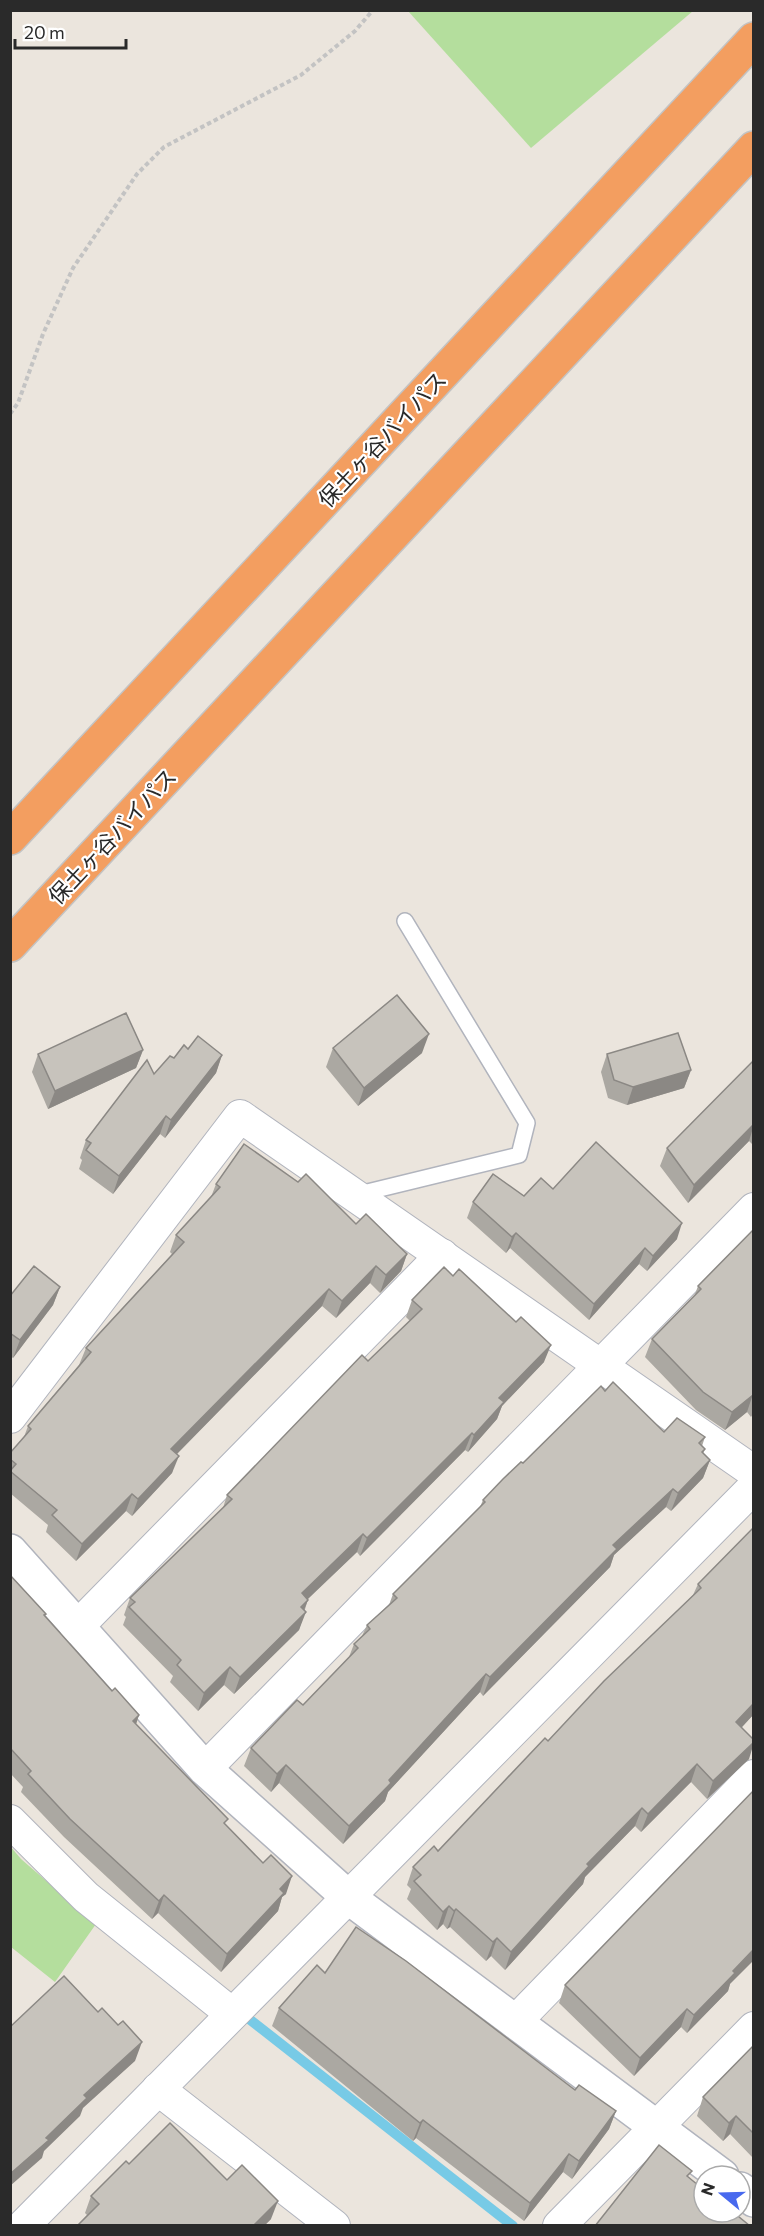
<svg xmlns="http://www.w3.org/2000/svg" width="764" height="2236" font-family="Commissioner,'Noto Sans JP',sans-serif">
<rect width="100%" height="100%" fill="#ebe5dd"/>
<g fill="#b4de9d">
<polygon points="408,11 408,10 693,11 531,148"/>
<polygon points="10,1846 21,1859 96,1924 55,1982 11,1947"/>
</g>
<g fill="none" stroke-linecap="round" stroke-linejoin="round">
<polyline stroke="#77cae6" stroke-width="10" points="239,2011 513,2226"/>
<defs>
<polyline id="service" points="355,1195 519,1155 527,1123 405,921"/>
<g id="minor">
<polyline points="10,1417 240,1116 754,1472"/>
<polyline points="76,1628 442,1255"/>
<polyline points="205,1769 754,1209"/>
<polyline points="10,1821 86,1897 232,2014"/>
<polyline points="515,2022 754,1776"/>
<polyline points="158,2089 334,2226"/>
<polyline points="23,2226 754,1487"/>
<polyline points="559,2226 754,2028"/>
</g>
<g id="tertiary">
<polyline points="10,1551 205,1769 348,1897 722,2176"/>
<polyline points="740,2189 754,2200"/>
</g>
<g id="motorway">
<polyline points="10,838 754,39"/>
<polyline points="10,945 754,148"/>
</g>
</defs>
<use href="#service" stroke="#b1b4bd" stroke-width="18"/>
<use href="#minor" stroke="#b1b4bd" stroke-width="34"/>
<use href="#tertiary" stroke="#b1b4bd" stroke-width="36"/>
<use href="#motorway" stroke="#c3c3c3" stroke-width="36"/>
<polyline stroke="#c3c3c3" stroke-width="4" stroke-dasharray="4.5 3" stroke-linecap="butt" points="10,414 18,403 43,334 73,268 137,174 164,147 301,75 355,31 373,10"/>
<use href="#service" stroke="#fff" stroke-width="15"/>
<use href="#minor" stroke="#fff" stroke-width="32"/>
<use href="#tertiary" stroke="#fff" stroke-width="33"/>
<use href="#motorway" stroke="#f39e60" stroke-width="33"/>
</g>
<g fill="#aba8a2">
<polygon points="333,1048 422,1053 358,1106 326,1067"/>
<polygon points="188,1049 222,1055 216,1073 165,1138 160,1134 113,1194 79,1169 82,1160 80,1158 86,1140 154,1074 174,1058"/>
<polygon points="143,1050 136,1068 48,1109 32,1072 38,1054"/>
<polygon points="607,1054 691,1070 684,1088 627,1105 608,1098 601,1072"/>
<polygon points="753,1061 753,1145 749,1141 688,1203 660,1166 667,1148"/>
<polygon points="216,1184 356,1224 407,1254 401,1271 380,1293 370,1283 336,1318 322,1306 177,1454 172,1473 132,1516 126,1511 76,1561 46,1532 48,1525 10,1493 10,1453 24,1437 28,1426 79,1365 86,1348 172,1254 170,1252 176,1235 211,1197"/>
<polygon points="553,1189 677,1239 647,1271 639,1264 589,1320 510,1248 506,1253 467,1218 473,1202 524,1196"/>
<polygon points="753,1230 753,1414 751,1417 747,1412 725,1430 696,1410 645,1357 652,1339 694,1297 698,1286"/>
<polygon points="60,1287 53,1305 13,1358 10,1356 10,1296"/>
<polygon points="412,1300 544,1362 502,1406 497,1419 468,1452 465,1450 360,1556 357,1552 308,1599 299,1630 234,1694 224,1685 198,1711 170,1682 173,1676 123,1625 126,1617 124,1615 130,1598 223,1508 227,1495 410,1321 406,1317"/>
<polygon points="605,1391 664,1432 705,1437 702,1446 705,1449 703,1454 710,1460 703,1478 671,1511 666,1507 614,1555 610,1567 483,1696 480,1692 388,1792 385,1801 343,1844 279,1783 271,1792 244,1766 251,1748 303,1705 349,1657 354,1644 362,1636 367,1625 389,1605 393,1594 480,1507 483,1500"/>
<polygon points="753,1528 753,1715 742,1727 749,1759 707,1799 691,1782 641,1832 635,1826 585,1877 583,1884 505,1970 491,1956 486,1961 450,1927 447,1929 443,1924 437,1930 407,1899 411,1889 407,1885 413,1867 438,1851 693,1595 698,1584"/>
<polygon points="10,1575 46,1614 45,1616 112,1691 139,1715 136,1724 286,1894 282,1897 278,1911 221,1972 158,1913 152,1919 64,1837 21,1792 23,1787 10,1773"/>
<polygon points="325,1973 575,2090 616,2111 609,2129 572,2179 563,2172 524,2221 416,2138 413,2141 272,2026 279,2008"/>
<polygon points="730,1984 728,1991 687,2033 681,2027 634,2076 559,2003 565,1985"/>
<polygon points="753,2046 753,2158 730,2134 723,2141 697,2116 703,2097"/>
<polygon points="129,2164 227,2180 271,2219 264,2226 77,2226 87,2215 85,2213 91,2196"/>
</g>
<g fill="#8b8884">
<polygon points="429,1034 422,1053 358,1106 364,1088"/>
<polygon points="143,1050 136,1068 48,1109 55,1091"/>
<polygon points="222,1055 216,1073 165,1138 171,1120"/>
<polygon points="691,1070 684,1088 627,1105 633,1087"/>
<polygon points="166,1116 160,1134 113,1194 119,1176"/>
<polygon points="753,1125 753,1128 749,1141 688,1203 694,1185"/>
<polygon points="682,1223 677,1239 647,1271 653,1256"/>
<polygon points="516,1233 510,1248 506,1253 512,1237"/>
<polygon points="645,1248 639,1264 589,1320 594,1304"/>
<polygon points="407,1254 401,1271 380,1293 386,1275"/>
<polygon points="376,1266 370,1283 336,1318 342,1301"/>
<polygon points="60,1287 53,1305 13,1358 20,1340"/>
<polygon points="329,1289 322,1306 165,1466 171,1449"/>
<polygon points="551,1345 544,1362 502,1406 497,1419 468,1452 474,1435 499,1398"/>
<polygon points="753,1394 747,1412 725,1430 732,1412"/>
<polygon points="472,1433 465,1450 360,1556 367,1538"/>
<polygon points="179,1456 172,1473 132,1516 138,1499"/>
<polygon points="710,1460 703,1478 671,1511 678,1493"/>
<polygon points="673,1489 666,1507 614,1555 610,1567 483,1696 490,1677 613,1545"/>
<polygon points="132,1494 126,1511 76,1561 82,1544"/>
<polygon points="363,1534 357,1552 295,1611 302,1593"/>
<polygon points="308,1600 302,1615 306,1612 299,1630 234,1694 240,1677"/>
<polygon points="230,1667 224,1685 198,1711 204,1693"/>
<polygon points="486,1674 480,1692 388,1792 385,1801 343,1844 349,1826 389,1780"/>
<polygon points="753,1704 753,1715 730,1740 736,1722"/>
<polygon points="139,1715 133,1733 133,1721"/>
<polygon points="753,1743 753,1746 749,1759 707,1799 713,1781"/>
<polygon points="697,1764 691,1782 641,1832 648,1814"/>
<polygon points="286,1765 279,1783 271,1792 277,1774"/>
<polygon points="642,1808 635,1826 585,1877 583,1884 505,1970 511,1952 587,1864"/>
<polygon points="292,1876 286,1894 282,1897 278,1911 221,1972 227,1954 280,1889"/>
<polygon points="164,1895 158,1913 152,1919 159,1901"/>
<polygon points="449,1906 443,1924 437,1930 443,1912"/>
<polygon points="456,1909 450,1927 447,1929 454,1911"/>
<polygon points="497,1938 491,1956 486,1961 493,1942"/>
<polygon points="753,1950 753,1961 730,1984 728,1991 687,2033 694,2015 733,1971"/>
<polygon points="687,2009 681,2027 634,2076 640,2058"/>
<polygon points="142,2042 135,2061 83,2108 80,2116 44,2151 42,2158 10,2186 10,2174 46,2138 84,2095"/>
<polygon points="616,2111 609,2129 572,2179 579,2161"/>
<polygon points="736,2116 730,2134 723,2141 729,2123"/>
<polygon points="423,2120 416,2138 413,2141 420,2123"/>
<polygon points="569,2154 563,2172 524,2221 530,2203"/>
<polygon points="278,2201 271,2219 264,2226 253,2226"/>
</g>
<g fill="#c7c3bc" stroke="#8b8884" stroke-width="1.5">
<polygon points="397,995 429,1034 364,1088 333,1048"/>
<polygon points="126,1013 143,1050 55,1091 38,1054"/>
<polygon points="678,1033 691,1070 633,1087 614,1080 607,1054"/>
<polygon points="198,1036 222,1055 171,1120 166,1116 119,1176 86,1150 91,1143 86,1140 147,1060 154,1074 170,1056 174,1058 184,1045 188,1049"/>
<polygon points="753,1061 753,1125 694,1185 667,1148"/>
<polygon points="596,1142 682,1223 653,1256 645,1248 594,1304 516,1233 512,1237 473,1202 493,1174 524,1196 541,1178 553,1189"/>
<polygon points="244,1144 298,1182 306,1174 356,1224 366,1214 407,1254 386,1275 376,1266 342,1301 329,1289 171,1449 179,1456 138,1499 132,1494 82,1544 52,1515 57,1510 10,1471 16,1464 10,1459 10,1453 31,1429 28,1426 91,1352 86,1348 184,1242 176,1235 220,1187 216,1184"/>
<polygon points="753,1230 753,1395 732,1412 703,1392 652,1339 701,1289 698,1286"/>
<polygon points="34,1266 60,1287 20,1340 10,1333 10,1296"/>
<polygon points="444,1267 453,1276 459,1269 516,1322 521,1317 551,1345 499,1398 504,1402 474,1435 472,1433 367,1538 363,1534 302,1593 308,1600 301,1607 306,1612 240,1677 230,1667 204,1693 177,1665 181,1660 129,1607 135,1602 130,1598 232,1499 227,1495 362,1355 368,1361 422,1309 412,1300"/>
<polygon points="613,1382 664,1432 677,1418 705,1437 699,1443 705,1449 702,1452 710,1460 678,1493 673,1489 613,1545 617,1549 490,1677 486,1674 389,1780 391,1783 349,1826 286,1765 277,1774 251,1748 297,1700 303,1705 358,1648 354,1644 370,1629 367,1625 397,1598 393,1594 485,1502 483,1500 503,1479 521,1462 523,1463 601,1386 605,1391"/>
<polygon points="753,1528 753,1704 736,1722 753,1739 753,1743 713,1781 697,1764 648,1814 642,1808 587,1864 589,1866 511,1952 497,1938 493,1942 456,1909 454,1911 449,1906 443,1912 414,1881 421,1875 413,1867 434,1846 438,1851 545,1738 548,1741 604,1681 701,1588 698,1584"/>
<polygon points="10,1575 46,1614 44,1615 112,1691 115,1688 139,1715 133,1721 228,1819 224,1823 263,1863 271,1855 292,1876 280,1889 284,1893 227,1954 164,1895 159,1901 70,1819 28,1774 31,1771 10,1748"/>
<polygon points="753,1791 753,1950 733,1971 735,1973 694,2015 687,2009 640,2058 565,1985"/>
<polygon points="356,1927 406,1961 575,2090 579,2085 616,2111 579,2161 569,2154 530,2203 423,2120 420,2123 279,2008 317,1965 325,1973"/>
<polygon points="64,1976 98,2012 102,2008 118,2025 123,2021 142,2042 84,2095 87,2098 46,2138 49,2140 10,2174 10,2027"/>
<polygon points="753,2046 753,2133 736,2116 729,2123 703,2097"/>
<polygon points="170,2123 227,2180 242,2165 278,2201 253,2226 77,2226 99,2204 91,2196 126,2161 129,2164"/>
<polygon points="659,2145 692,2171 687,2176 704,2190 704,2212 733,2212 750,2226 595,2226"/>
</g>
<g text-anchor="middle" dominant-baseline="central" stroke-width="4.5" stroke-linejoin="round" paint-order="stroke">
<g font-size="22" fill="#2a2a2a" stroke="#fff">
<text transform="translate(382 439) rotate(-47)">保土ヶ谷バイパス</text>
<text transform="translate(112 836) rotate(-47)">保土ヶ谷バイパス</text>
</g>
</g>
<rect width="764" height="2236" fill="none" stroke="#2a2a2a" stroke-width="24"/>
<g transform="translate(722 2194) rotate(289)"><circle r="28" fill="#ffffff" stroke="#aaaaaa" stroke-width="1.5"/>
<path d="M0-4.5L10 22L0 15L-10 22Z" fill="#4869ee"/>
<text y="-9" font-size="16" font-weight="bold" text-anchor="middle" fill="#2a2a2a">N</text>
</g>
<path d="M15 39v9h111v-9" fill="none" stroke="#2a2a2a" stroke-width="3"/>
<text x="24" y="39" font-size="18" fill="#2a2a2a" stroke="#ffffff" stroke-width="4.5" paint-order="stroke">20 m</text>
</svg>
